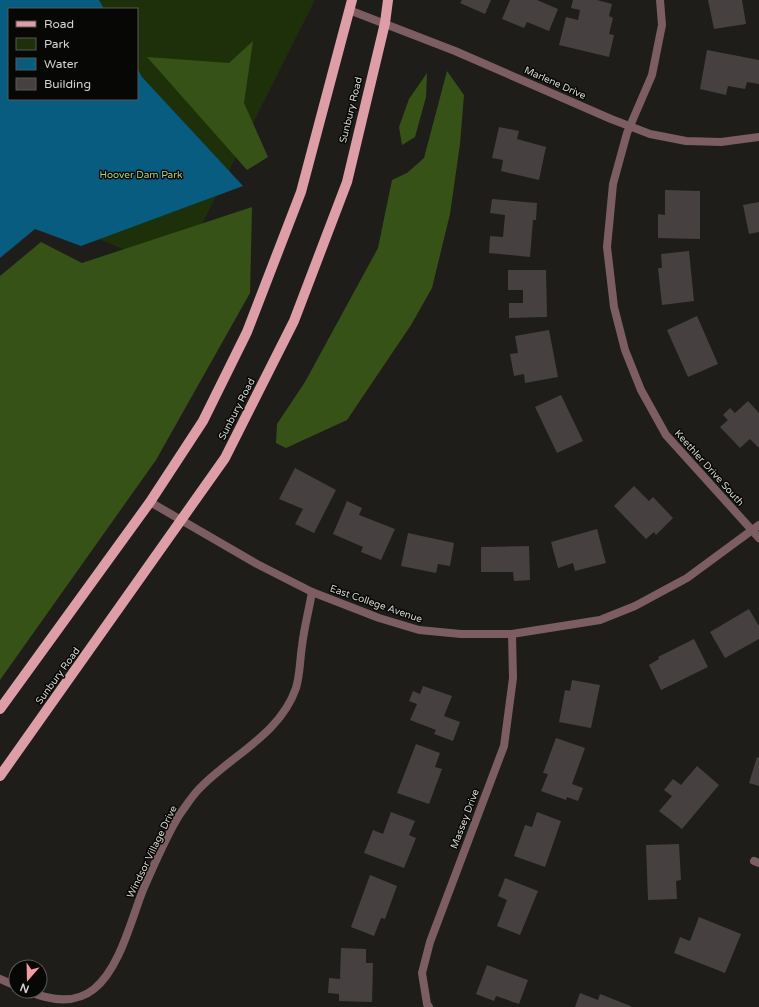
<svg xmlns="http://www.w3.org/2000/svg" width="759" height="1007" font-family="'Varela Round',sans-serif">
<rect width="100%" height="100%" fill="#1e1d1a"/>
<path fill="#1d3009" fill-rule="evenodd" d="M0,0H315L178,272L0,198ZM9,9H137V99H9Z"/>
<g fill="#365217">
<polygon points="253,41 244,103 268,157 247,170 147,57 229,63"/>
<polygon points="447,71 464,95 460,144 450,214 432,288 411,325 347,420 286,448 276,443 277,424 305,382 378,248 392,180 407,173 424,158"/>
<polygon points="427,73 426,97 415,137 402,145 399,127 409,99"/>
<polygon points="252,207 250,293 156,460 0,680 0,276 41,242 82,263"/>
</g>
<polygon fill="#075c7f" points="0,0 99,0 104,9 9,9 9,99 137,99 137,68 142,77 243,186 81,246 35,229 0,258"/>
<g fill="#464140">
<polygon points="462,0 491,0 485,14 460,3"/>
<polygon points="510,0 537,0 558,9 549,31 527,22 524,28 502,19"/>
<polygon points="573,0 597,0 612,4 609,16 613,18 609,34 614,35 609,57 559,45 566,17 578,20 580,10 571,8"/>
<polygon points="708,0 742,0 746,24 714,29"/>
<polygon points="707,50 759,60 759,84 747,82 745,89 728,86 726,95 700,89"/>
<polygon points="499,127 519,131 517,139 546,147 539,180 501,171 503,160 492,158"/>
<polygon points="665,190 700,191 700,239 658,238 658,214 665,215"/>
<polygon points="492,199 537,203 536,220 533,220 530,257 489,253 490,236 503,237 505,215 490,213"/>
<polygon points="759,202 759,232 749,234 743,205"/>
<polygon points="689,251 694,301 662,305 658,268 662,268 661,254"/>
<polygon points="508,270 546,270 547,317 509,318 509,303 523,303 523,290 508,290"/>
<polygon points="697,316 718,364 688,377 667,330"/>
<polygon points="549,330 558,377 525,383 524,374 514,376 510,354 518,353 515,336"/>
<polygon points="561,395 583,441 557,453 535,407"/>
<polygon points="748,401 759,413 759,448 750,439 740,448 720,427 728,420 723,415 730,408 735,413"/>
<polygon points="295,468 336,490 314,533 295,524 303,509 279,499"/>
<polygon points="634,486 649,501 653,497 673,518 656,535 654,532 646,539 614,506"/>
<polygon points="347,501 362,508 359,515 395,529 381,560 361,552 363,547 333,534"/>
<polygon points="597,529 606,563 575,571 573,563 558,568 551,542"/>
<polygon points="408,533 454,543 450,566 438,564 436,573 401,566"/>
<polygon points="529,546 530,580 514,581 513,572 481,572 481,547"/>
<polygon points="749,609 759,626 759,639 725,658 710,632"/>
<polygon points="694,639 708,667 661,690 649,665 659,659 658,657"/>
<polygon points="572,680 600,685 591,728 559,722 565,690 570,691"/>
<polygon points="423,686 452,696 444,716 460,722 453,741 434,734 436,730 410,720 417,704 409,701 413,691 420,694"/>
<polygon points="556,738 585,748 572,784 583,788 578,801 567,797 566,800 541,791 548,774 543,773"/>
<polygon points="416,744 440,753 435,767 442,769 429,804 397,793"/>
<polygon points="757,757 759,758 759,786 749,783"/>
<polygon points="697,766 719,785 682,829 659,811 672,796 664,790 673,779 681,785"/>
<polygon points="391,812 415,821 409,835 416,838 404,868 364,853 373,830 383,834"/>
<polygon points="537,812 561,821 545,867 514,856 525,825 532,827"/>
<polygon points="679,844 681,880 676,881 677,899 648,900 646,845"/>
<polygon points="370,875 397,886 385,919 381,918 374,936 351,927"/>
<polygon points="505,878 538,891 520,935 497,926 507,900 498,896"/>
<polygon points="699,917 741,934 725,973 674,953 680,937 690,941"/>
<polygon points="341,948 366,949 366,963 373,963 372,1002 339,1001 339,994 328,993 329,978 340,979"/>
<polygon points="487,965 528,980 519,1004 496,996 494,1001 476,994"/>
<polygon points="580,993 598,1000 600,994 633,1007 575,1007"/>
</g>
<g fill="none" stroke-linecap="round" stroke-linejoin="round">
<g stroke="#7c5d61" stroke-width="8">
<polyline points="660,0 662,25 652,75 627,133 613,184 607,247 614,307 625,350 641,390 666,435 759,538"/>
<polyline points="349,10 455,51 611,119 650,134 686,141 721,142 759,137"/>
<polyline points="150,502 257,564 312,592 379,618 419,630 461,634 512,634 600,620 635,606 687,578 759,525"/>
<polyline points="754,861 759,863"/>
<polyline points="0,979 16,986"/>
<path d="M28,991C49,1000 74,1005 94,989C120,968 131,920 143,890C153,867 167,834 180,814C186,806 192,796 199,789C230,756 280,735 296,688C300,675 300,659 302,646C304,628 309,610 312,592"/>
<polyline points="429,1007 427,1004 422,973 430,942 504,746 513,678 512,634"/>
</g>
<g stroke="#de9ea7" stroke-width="10">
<polyline points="0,709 150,502 203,421 247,332 301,192 352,0"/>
<polyline points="0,776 225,458 294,321 347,182 385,23 388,0"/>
</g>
</g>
<g text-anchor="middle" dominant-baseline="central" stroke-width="3" stroke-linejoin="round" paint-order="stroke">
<g font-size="10" fill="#d3d3d0" stroke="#070706">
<text transform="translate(555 83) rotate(24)">Marlene Drive</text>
<text transform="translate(351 110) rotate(-76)">Sunbury Road</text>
<text transform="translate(237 409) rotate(-63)">Sunbury Road</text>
<text transform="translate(709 468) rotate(48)">Keethler Drive South</text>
<text transform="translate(376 604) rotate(19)">East College Avenue</text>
<text transform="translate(58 676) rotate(-54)">Sunbury Road</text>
<text transform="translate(465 819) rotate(-69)">Massey Drive</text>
<text transform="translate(152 852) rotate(-64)">Windsor Village Drive</text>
</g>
<g font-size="10" fill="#a8d480" stroke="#070706">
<text x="141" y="175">Hoover Dam Park</text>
</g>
</g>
<rect x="8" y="8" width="130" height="92" fill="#070706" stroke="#595957"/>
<rect x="16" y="21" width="20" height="6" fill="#de9ea7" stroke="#595957"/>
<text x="44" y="28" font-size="12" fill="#d3d3d0">Road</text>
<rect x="16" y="38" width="20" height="12" fill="#1d3009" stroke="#595957"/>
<text x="44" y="48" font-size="12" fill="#d3d3d0">Park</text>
<rect x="16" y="58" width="20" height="12" fill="#075c7f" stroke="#595957"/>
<text x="44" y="68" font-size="12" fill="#d3d3d0">Water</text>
<rect x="16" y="78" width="20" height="12" fill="#464140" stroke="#595957"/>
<text x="44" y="88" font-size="12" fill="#d3d3d0">Building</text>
<g transform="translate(28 979) rotate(200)"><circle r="19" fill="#070706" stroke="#595957"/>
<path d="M0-3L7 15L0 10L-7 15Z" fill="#f49aa4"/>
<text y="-6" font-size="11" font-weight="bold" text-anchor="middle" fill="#d3d3d0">N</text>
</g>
</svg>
